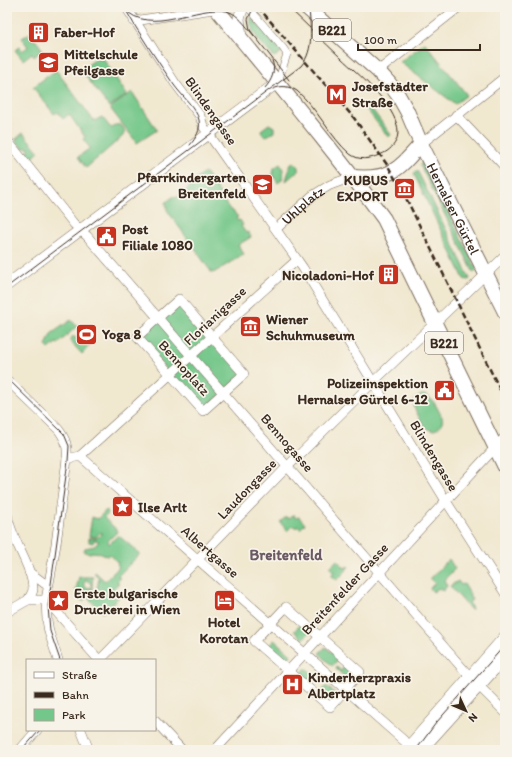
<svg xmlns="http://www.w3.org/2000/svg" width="512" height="757" font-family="Itim,sans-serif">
<rect width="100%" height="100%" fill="#f7f3e8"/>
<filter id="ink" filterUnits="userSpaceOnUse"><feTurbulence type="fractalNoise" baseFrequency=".025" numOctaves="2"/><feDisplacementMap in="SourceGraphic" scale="8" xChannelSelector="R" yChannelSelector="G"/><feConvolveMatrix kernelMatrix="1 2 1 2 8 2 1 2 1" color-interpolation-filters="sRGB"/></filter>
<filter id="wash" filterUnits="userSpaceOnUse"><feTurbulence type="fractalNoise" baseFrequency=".012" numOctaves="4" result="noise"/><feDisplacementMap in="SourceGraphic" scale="16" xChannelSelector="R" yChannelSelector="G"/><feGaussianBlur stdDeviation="0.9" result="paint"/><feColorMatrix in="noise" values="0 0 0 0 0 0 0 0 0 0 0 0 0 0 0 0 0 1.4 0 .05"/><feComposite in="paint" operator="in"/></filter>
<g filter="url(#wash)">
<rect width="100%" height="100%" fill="#f1e8d0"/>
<g fill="#74c78a" stroke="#587854">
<path d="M251,17L282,52L274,57C264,46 248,32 251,17Z"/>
<polygon points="30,33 43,50 34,57 32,53 23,60 15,50 19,47 22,51 28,47 22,38"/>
<polygon points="425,43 467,95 455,104 401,63 401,61"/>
<polygon points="101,55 127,95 109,107 81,70"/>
<path d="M56,70L94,121L102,117L110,127L112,128C116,124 118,124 122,126L125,131L123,136L86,168L78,157L90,148L83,139L85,137L69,114L63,119L58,112L54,114L33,87Z"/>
<polygon points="132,92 157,130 137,143 110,108"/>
<polygon points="368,104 391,135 388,137 365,107"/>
<polygon points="269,124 274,127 274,132 265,137 261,132 261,130"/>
<polygon points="23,133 39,152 31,159 26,153 29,152 29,148 22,148 15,140"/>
<polygon points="423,161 477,270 474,273 420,165"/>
<polygon points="294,162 299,167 297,168 299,170 286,181 288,173 289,172 289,166"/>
<path d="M280,164C285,171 285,178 278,183L273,175L274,168Z"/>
<polygon points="417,170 470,279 468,280 464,279 414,174"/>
<polygon points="205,172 212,182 214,181 217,185 215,186 221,195 220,196 231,211 232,210 238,217 236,218 238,221 240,220 243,225 241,226 246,233 248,232 251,237 238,245 244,254 215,272 212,273 167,210 167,206 165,203 174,196 176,198 190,187 189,185"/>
<polygon points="179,299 244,374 203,411 137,337"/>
<polygon points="71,320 77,326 58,344 56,343 49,349 46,346 51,334"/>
<polygon points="79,334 90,345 82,354 69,340 73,336 75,338"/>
<path d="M421,395C432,394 437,408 442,417C445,426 433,435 426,427C421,422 417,413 414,407L415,399Z"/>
<polygon points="106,510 109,513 104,518 118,531 108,541 109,544 118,535 140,554 118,576 120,578 117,582 119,583 113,589 119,597 103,613 92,602 88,597 82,601 76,590 79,577 93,577 92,585 93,586 91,586 91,583 86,580 84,582 84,587 93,588 92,592 96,593 98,590 97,589 99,578 95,574 95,572 105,581 119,567 117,564 118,563 110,554 108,556 102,555 102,553 91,552 91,553 84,552 85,548 95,546 99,541 94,540 93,543 89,542 89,538 97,538 102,533 101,532 96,537 89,536 92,517 98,519"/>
<polygon points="292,515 295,515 294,517 295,518 299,517 305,524 300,529 297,526 296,528 293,525 287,531 280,522 286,517 289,519"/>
<polygon points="449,559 455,569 444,580 447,586 443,591 439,588 433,592 430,588 435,583 430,579"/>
<polygon points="337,560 345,568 348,566 349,567 346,569 347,570 337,580 331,575 334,572 330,567"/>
<polygon points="458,581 461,585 464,584 470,594 469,595 472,600 469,602 472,609 471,610 450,586"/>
<polygon points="301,624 310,632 303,639 294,631"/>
<polygon points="274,640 291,655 285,663 268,647"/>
<polygon points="325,647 340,658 332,666 319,653 325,648"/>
<polygon points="343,661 356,672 348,680 336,669 337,667 341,671 345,666 341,662"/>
<polygon points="305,669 307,669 316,677 309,685 299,675"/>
<polygon points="326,686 336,694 330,702 319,693 325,688"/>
</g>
</g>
<g filter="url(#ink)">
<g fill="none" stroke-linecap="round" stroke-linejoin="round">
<defs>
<polyline id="pedestrian" points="248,7 283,48 287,54 278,82"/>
<g id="minor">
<polyline points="126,7 175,83 200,116 203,126 303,268 446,501 505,593"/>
<polyline points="134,21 220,8"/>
<polyline points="378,71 459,7"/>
<polyline points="456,115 505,167"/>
<polyline points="7,140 74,224 87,236 470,677 505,712"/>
<polyline points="421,144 505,77"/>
<path id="s1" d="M276,229L312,196L330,185L352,177"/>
<polygon points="179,299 244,374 203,411 137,337"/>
<path d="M7,380L58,429C66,439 68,447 67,459L56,544L46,600L47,620L49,632L58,660"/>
<polyline points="80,456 297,260"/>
<polyline points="67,459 80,456 410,746"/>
<path d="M7,514C11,540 32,565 33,589C33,593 30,596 28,600"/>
<polyline points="29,572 48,586"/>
<polyline points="46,600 99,660"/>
<polygon points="286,607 360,672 330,707 254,641"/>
<polyline points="7,612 28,600 46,600"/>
<polyline points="100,660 288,466 373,382 505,256"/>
<polyline points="155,721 182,750"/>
<polyline points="81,730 89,750"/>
<polyline points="20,750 37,730"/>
<polyline points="215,750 505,437"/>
</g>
<g id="tertiary">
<polyline points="241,38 239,18 243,7"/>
<polyline points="7,285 278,82"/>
</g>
<g id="secondary">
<polyline points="407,750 505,638"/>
<polyline points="420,750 505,656"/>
</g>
<g id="primary">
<path d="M215,7C272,77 331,146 384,219L505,467"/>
<path id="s2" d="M306,7L378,71L389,83L398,95L407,111L421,144L505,312"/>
<path d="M352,177C390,180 397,171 421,144"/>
</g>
</defs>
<use href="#pedestrian" stroke="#7b6c5c" stroke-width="8"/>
<use href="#minor" stroke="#7b6c5c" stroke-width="10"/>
<use href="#tertiary" stroke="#7b6c5c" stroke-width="12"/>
<use href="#secondary" stroke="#7b6c5c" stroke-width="14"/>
<use href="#primary" stroke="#7b6c5c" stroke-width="16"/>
<use href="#pedestrian" stroke="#fff" stroke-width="7"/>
<use href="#minor" stroke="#fff" stroke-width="9"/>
<use href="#tertiary" stroke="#fff" stroke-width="11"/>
<use href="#secondary" stroke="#fff" stroke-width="13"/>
<use href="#primary" stroke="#fff" stroke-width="14"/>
<g stroke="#3b2a1e" stroke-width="1">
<path d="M124,7C139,34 157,60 174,85C181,95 197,109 199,120C201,130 196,138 190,145"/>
<polyline points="254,7 248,19 250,30 289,80"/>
<path d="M129,13C157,35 206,0 232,13C241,18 248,29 255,37"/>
<path d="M265,88C272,80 276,71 272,60"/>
<path d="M273,89C281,85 289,86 297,91C317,108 331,138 350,154C359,161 370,159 379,155C392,151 401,139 397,125C390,100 359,75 341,58C323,41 306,24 288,7"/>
<path d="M7,287L301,66C315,49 310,27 309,7"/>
<polyline points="7,378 64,434 69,446 68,461 48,606 50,631 60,660"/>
<polyline points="22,750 40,730"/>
<polyline points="416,750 436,723 505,645"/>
</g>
<polyline stroke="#3b2a1e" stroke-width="2.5" stroke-dasharray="6 3" stroke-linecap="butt" points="258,7 354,118 388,166 408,202 505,400"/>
</g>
</g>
<defs>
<symbol id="building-square" viewBox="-11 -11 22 22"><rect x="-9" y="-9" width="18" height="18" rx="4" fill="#c8321e" stroke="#f7f3e8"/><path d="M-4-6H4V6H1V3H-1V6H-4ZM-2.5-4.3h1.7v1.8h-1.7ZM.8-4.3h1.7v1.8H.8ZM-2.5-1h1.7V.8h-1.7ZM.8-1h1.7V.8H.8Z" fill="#fff"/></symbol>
<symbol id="school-square" viewBox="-11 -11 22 22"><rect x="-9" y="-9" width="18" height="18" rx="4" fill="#c8321e" stroke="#f7f3e8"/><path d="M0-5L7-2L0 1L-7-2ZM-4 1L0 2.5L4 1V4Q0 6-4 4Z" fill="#fff"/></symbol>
<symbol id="metro-square" viewBox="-11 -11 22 22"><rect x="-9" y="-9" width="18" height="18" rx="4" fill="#c8321e" stroke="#f7f3e8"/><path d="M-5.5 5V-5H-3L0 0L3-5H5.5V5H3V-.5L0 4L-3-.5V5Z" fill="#fff"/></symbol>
<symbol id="museum-square" viewBox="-11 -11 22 22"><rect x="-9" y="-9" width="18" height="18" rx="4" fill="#c8321e" stroke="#f7f3e8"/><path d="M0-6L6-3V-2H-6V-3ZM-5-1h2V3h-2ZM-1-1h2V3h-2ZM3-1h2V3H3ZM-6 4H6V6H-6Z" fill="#fff"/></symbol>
<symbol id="civic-square" viewBox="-11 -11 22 22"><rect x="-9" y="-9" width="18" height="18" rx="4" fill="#c8321e" stroke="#f7f3e8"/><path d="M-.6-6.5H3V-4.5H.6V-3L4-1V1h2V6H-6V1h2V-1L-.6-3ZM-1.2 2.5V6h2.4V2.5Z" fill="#fff"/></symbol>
<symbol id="stadium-square" viewBox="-11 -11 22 22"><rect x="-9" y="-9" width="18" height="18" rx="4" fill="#c8321e" stroke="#f7f3e8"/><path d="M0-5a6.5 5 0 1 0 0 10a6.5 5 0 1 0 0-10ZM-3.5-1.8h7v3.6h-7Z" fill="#fff"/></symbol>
<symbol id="sight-square" viewBox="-11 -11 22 22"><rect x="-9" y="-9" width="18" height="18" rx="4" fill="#c8321e" stroke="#f7f3e8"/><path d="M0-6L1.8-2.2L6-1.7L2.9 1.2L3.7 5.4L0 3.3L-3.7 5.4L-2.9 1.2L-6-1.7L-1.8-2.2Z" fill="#fff"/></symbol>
<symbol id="hotel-square" viewBox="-11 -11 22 22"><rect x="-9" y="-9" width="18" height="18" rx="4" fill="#c8321e" stroke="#f7f3e8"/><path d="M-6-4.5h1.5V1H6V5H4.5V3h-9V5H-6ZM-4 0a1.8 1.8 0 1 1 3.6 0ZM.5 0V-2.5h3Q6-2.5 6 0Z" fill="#fff"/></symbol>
<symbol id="hospital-square" viewBox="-11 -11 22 22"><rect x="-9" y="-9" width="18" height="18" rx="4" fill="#c8321e" stroke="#f7f3e8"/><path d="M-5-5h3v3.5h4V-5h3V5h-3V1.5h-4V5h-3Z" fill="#fff"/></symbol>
</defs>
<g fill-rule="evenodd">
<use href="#building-square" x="26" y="20" width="25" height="25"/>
<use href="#school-square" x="36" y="50" width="25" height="25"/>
<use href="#metro-square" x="324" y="82" width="25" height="25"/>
<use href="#school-square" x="250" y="172" width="25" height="25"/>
<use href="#museum-square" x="392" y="176" width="25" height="25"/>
<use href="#civic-square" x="94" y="224" width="25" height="25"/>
<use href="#building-square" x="376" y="262" width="25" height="25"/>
<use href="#museum-square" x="238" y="314" width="25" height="25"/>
<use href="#stadium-square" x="74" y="322" width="25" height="25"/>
<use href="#civic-square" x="432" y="378" width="25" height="25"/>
<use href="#sight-square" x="110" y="494" width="25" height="25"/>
<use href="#hotel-square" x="212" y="588" width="25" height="25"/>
<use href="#sight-square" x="46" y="588" width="25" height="25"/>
<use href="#hospital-square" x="280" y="672" width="25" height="25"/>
</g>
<g text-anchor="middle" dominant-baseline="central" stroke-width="3.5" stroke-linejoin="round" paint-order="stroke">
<g fill="#f7f3e8" stroke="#73665b" stroke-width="1">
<rect x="313" y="19" width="38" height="22" rx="3"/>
<rect x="425" y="332" width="38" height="22" rx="3"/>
</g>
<g font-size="13" font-weight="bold" fill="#3b2a1e">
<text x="332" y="30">B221</text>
<text x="444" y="343">B221</text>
</g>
<g font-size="14" font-weight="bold" fill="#3b2a1e" stroke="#f7f3e8" text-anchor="start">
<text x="54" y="32">Faber-Hof</text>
<text x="64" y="54">Mittelschule<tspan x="64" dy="16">Pfeilgasse</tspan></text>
<text x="352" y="86">Josefstädter<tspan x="352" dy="16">Straße</tspan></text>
<text x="246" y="177" text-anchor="end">Pfarrkindergarten<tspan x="246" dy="16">Breitenfeld</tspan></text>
<text x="388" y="180" text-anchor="end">KUBUS<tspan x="388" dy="16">EXPORT</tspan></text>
<text x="122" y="229">Post<tspan x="122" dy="16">Filiale 1080</tspan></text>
<text x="374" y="275" text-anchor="end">Nicoladoni-Hof</text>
<text x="266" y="319">Wiener<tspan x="266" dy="16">Schuhmuseum</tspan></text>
<text x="102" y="334">Yoga 8</text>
<text x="428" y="383" text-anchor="end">Polizeiinspektion<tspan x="428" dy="16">Hernalser Gürtel 6-12</tspan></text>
<text x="138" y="507">Ilse Arlt</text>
<text x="74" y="593">Erste bulgarische<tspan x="74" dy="16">Druckerei in Wien</tspan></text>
<text x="224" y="622" text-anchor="middle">Hotel<tspan x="224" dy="16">Korotan</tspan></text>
<text x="308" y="677">Kinderherzpraxis<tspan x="308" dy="16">Albertplatz</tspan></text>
</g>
<g font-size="14" fill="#3b2a1e" stroke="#f7f3e8">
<text transform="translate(211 111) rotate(55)">Blindengasse</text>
<text stroke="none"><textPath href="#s1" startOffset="36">Uhlplatz</textPath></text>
<text stroke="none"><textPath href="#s2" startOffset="254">Hernalser Gürtel</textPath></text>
<text transform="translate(215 316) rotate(-43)">Florianigasse</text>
<text transform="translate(184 368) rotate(48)">Bennoplatz</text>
<text transform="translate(287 443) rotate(49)">Bennogasse</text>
<text transform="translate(434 456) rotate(59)">Blindengasse</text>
<text transform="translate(247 489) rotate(-46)">Laudongasse</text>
<text transform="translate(210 552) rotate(41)">Albertgasse</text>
<text transform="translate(345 589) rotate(-47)">Breitenfelder Gasse</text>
</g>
<g font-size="15" font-weight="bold" fill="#6b5a64" stroke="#f7f3e8">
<text x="286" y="555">Breitenfeld</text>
</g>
</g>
<rect width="512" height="757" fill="none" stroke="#f7f3e8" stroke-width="24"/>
<rect x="26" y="659" width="130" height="72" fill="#f7f3e8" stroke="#aca397"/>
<rect x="34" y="672" width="20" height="6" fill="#ffffff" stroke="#aca397"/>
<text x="62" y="679" font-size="12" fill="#3b2a1e">Straße</text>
<rect x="34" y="692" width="20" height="6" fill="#3b2a1e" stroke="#aca397"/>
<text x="62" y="699" font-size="12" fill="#3b2a1e">Bahn</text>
<rect x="34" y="709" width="20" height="12" fill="#74c78a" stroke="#aca397"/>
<text x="62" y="719" font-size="12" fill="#3b2a1e">Park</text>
<g transform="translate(466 711) rotate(134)" stroke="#f7f3e8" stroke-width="3" paint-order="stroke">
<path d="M0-3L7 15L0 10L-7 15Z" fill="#3b2a1e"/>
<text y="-6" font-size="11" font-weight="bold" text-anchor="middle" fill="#3b2a1e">N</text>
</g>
<path d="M358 44v6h122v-6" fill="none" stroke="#3b2a1e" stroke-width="2"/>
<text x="364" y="44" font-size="12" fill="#3b2a1e" stroke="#f7f3e8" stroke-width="3" paint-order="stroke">100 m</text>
</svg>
